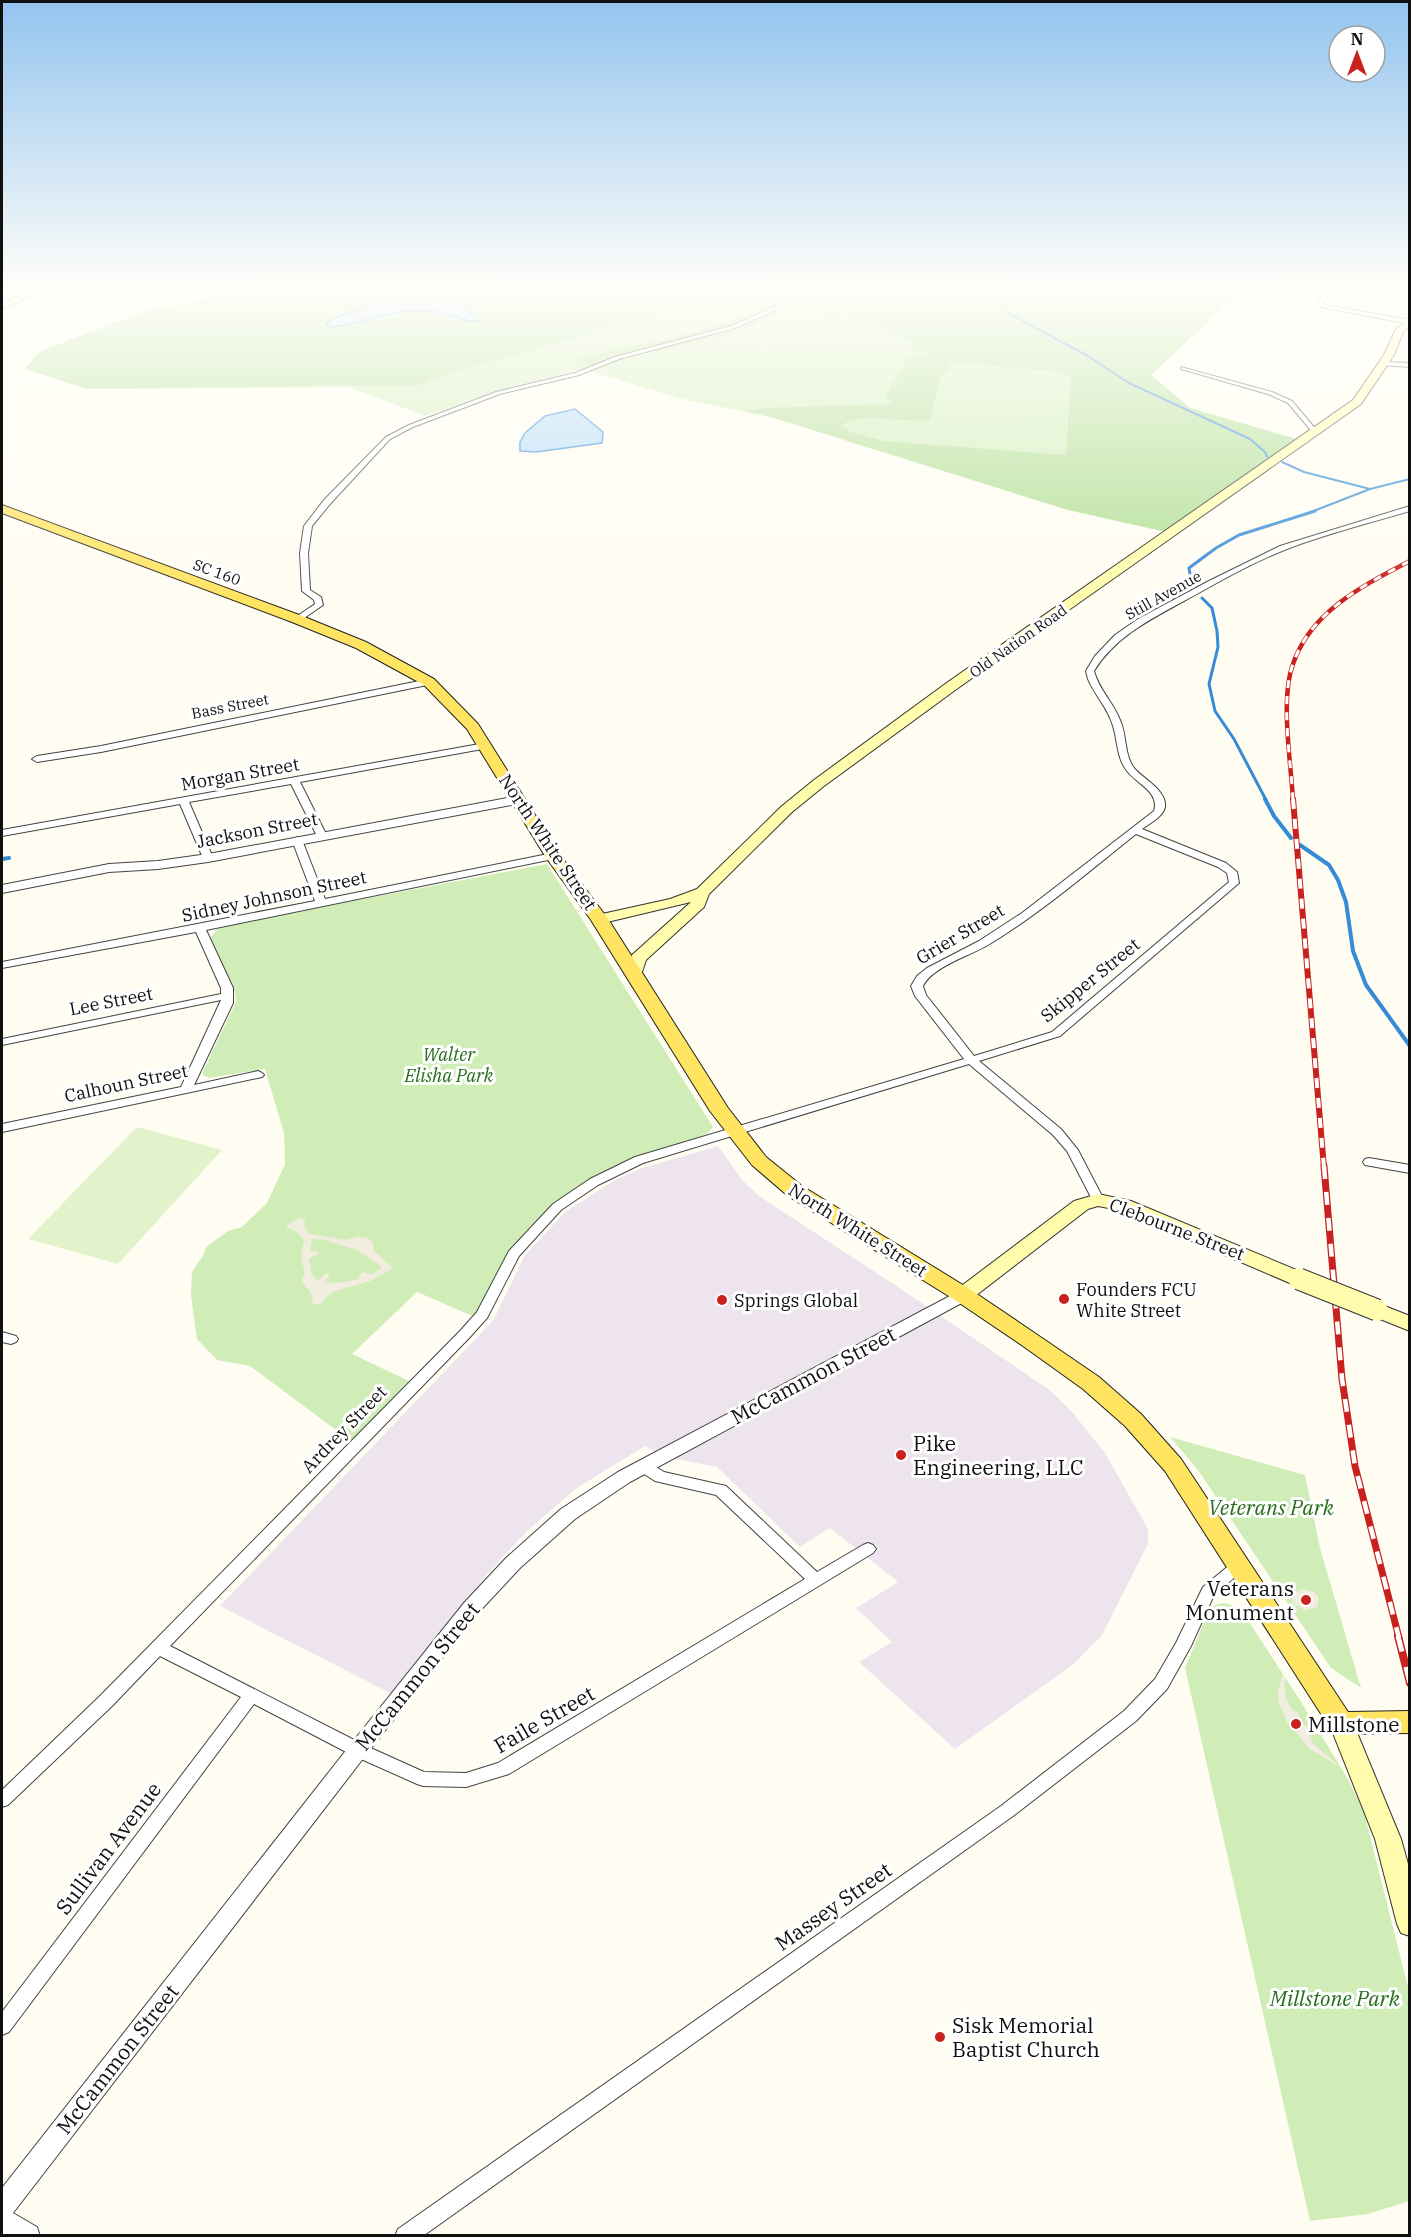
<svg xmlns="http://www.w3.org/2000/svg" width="1411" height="2237" font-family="'IBM Plex Serif',serif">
<rect width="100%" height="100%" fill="#fffdf2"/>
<polygon fill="#eee4ee" points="718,1146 742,1180 759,1196 898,1287 1051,1391 1073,1413 1105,1453 1148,1529 1148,1544 1102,1635 1074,1664 955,1749 859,1662 892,1642 856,1608 898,1582 830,1528 800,1547 717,1467 661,1456 645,1446 577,1488 527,1531 489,1572 392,1694 220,1606 484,1330 494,1319 525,1255 565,1212 615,1180 642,1168"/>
<g fill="#d0edb8">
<polygon points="234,286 1246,286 1151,375 1190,408 1296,439 1068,510 771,417 678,398 583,369 495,391 425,416 349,387 87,389 25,369 39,352 148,310 215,297"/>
<polygon points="547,864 713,1127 708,1133 687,1144 611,1170 523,1239 477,1318 417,1292 352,1354 409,1381 352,1442 250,1366 217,1360 197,1339 191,1296 192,1272 204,1254 206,1247 228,1231 242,1227 267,1203 285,1164 284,1133 265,1069 209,1078 203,1075 203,1071 236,1002 235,992 210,938 217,929 227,925"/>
<polygon points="1170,1437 1305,1475 1320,1548 1361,1688 1331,1668 1198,1470"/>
<polygon points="1224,1603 1238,1607 1242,1611 1303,1705 1349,1781 1364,1812 1409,1991 1409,2201 1368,2214 1310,2221 1185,1668 1209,1610 1217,1604"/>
</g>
<g fill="#b2df96" fill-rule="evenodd">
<polygon points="255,286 391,286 388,288 393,292 386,299 376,302 278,292 258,293 258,288"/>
<path d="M468,286H753L737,291H714L676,304L680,308L437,377L422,385L87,389L25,369L39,352L148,310L215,297L254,300L269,296L370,304L332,319C379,315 422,304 467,322L477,317L466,310L458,299L459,295Z"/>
<path d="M825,286H1246L1151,375L1190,408L1296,439L1166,532L1068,510L771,417L742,411L764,408L892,404L886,396L907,359L928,354L913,350L912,342L848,315L820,316L817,312L781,310L756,324L719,337L593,364L579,362V358L692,333L735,319L764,306ZM949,362L1062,372L1071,376L1066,455L883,441L850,432L841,425C867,411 903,424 931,420V415L941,375L951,368Z"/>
</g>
<polygon fill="#e2f3cb" points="137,1127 222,1150 118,1264 28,1239"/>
<g fill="#f1eddf" fill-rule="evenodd">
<path d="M299,1218L305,1220L304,1227L310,1234L346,1240L358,1237L367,1238L373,1243L374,1251L393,1268L370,1281L335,1291L327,1296L321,1304H313L311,1293L301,1281L305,1275L301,1257L304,1240L297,1232L285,1227ZM312,1239L325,1240L357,1250L382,1267L372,1275L364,1272L359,1275V1279L345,1282L324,1283L330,1274L326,1273L320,1279L316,1280L311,1272L309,1258L316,1256L319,1252L310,1250Z"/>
<polygon points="1303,1589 1312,1591 1318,1596 1318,1607 1305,1610 1293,1603 1293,1593"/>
<polygon points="1283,1674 1286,1678 1284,1685 1286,1698 1293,1711 1298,1712 1301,1721 1308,1729 1312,1742 1317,1747 1341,1767 1311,1750 1287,1722 1279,1703 1278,1691"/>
</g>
<g fill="#b3dbfa" stroke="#358bd6" stroke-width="1.5">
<path d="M391,286H468L459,295L458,299L479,321C466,322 459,318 448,314C436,311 423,311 411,311C383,311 357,326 329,327L326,324L332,319L386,299L392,292L388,288Z"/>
<polygon points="575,409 603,432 602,443 536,452 520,451 520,442 525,433 545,416"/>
</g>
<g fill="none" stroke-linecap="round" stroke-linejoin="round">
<g stroke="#358bd6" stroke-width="2">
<polyline points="1006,312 1088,356 1129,383 1250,439 1265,452 1267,457"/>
<polyline points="1282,462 1304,472 1370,489"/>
<polyline points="1311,512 1370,489 1410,479"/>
</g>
<g stroke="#358bd6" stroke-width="3">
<polyline points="1192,586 1189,568 1216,548 1239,535 1315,511"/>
<polyline points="1202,598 1212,608 1217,631 1218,647 1209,684 1215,711 1234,739 1266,800"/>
</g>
<g stroke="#358bd6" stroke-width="4">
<polyline points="1265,799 1274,816 1291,838"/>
<polyline points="1300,845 1329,865 1338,880 1346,902 1353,951 1366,985 1410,1046"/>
<polyline points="2,859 9,858"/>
</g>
<defs>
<g id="minor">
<polygon points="1333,286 1340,286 1323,301 1325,305 1410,320 1410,324 1321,307 1317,301"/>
<polygon points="1372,286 1381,286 1410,298 1410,302"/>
<polygon points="774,307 776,310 735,328 619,359 579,375 500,394 413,427 390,439 330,504 312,526 308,553 310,590 321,597 323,605 300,621 293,619 315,604 314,600 302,591 300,553 304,526 324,500 386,437 409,425 496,392 575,373 615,357 731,326"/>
<polygon points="1381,362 1410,363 1410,367 1379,365 1379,363"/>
<polygon points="1181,367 1272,392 1292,401 1319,433 1314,434 1288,403 1268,394 1181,369"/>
<path d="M1410,506V511C1369,523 1326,534 1287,549C1251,563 1217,583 1184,601C1149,620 1115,637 1094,671C1099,690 1113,702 1120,720C1127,735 1124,755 1134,768C1143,779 1167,790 1165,807C1163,817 1150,823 1142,829L1226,863L1237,872L1239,883L1060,1036L979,1061L1061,1129L1078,1150L1104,1200L1102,1203H1094L1067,1151L1053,1135L969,1064L643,1163L598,1185L561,1210L519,1256L487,1318L470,1337L170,1646L364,1745L424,1772L466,1773L498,1763L805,1579L716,1495L655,1481L638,1470L636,1466L638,1462L643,1461L648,1462L664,1472L726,1486L817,1572L863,1545L868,1543L873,1545L876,1549L873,1553L509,1774L466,1787L423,1786L417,1784L352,1755L254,1704L9,2032L2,2035V2012L241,1697L160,1656L112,1706L8,1805L2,1807V1790L100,1696L460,1331L477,1312L509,1251L553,1204L590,1179L635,1157L964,1059L915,996L911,986L917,976L927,968L979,941L1022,913L1154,811C1160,792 1137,784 1127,771C1116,757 1118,739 1112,723C1107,707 1094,694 1088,679L1086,671L1095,656L1115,635L1138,619L1207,582L1280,546ZM1136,834L1218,867L1227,873L1229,882L1052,1032L974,1056L926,995L923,986C932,967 969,956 988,945C1041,913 1088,872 1136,834Z"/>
<polygon points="429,679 432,680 432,684 101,752 37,762 32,759 37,756 101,746"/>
<polygon points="485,743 490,746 488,748 300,782 327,836 322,839 317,836 291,784 189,802 213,858 208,861 203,858 180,804 2,836 2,830"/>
<polygon points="297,837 302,840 325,899 553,853 558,856 553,859 206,930 233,988 233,1003 194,1085 258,1071 262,1073 264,1075 262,1077 2,1132 2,1124 181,1087 221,1000 2,1045 2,1039 221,994 221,988 196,932 2,968 2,962 315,901 292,840"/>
<polygon points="1369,1158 1410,1165 1410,1173 1365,1165 1363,1162 1365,1159"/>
<polygon points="2,1332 16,1336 18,1339 16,1342 11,1344 2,1342"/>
<polygon points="1237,1561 1242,1563 1245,1567 1242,1571 1214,1595 1191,1646 1167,1689 1136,1721 1013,1816 423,2236 395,2236 398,2229 1001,1806 1124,1711 1155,1679 1176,1643 1203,1587 1232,1563"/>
</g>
<g id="tertiary">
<polygon points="518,796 524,800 522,803 208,862 158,869 109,872 2,893 2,885 109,864 158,861 208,854"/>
<polygon points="963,1289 969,1291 971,1295 969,1299 630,1482 575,1519 520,1568 478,1613 365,1756 13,2213 37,2227 40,2236 2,2234 2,2188 351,1744 464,1603 506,1558 561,1509 618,1472"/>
</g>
<g id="secondary">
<polygon points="1410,319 1410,327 1403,332 1394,355 1361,404 958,688 824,786 792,812 709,894 704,907 646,960 640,978 628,978 626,975 632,955 691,902 599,924 591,919 593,916 670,899 697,889 782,806 814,780 948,682 1353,400 1384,355 1396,329"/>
<polygon points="1098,1194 1131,1201 1306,1274 1309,1279 1306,1284 1299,1286 1292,1284 1119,1210 1098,1206 1088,1209 970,1300 963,1302 956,1300 953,1295 956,1290 1074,1201"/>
<polygon points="1377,1303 1410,1316 1410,1331 1370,1315 1367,1310 1370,1305"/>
<polygon points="1341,1713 1350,1716 1353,1723 1401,1839 1410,1871 1410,1936 1401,1933 1397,1924 1375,1839 1329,1723 1332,1716"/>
</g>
<g id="primary">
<polygon points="40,286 54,286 2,309 2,303"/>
<polygon points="2,505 302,616 366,642 434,679 478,724 560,855 608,919 728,1108 766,1157 802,1186 971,1290 1039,1336 1099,1377 1141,1414 1181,1459 1348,1712 1410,1711 1410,1733 1341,1734 1332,1731 1165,1471 1125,1426 1083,1389 1023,1346 955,1300 788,1196 752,1165 710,1111 591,920 545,856 467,729 424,685 356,648 292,622 2,513"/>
</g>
</defs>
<use href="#minor" stroke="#434343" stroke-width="2"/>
<use href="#tertiary" stroke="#434343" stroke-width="2"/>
<use href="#secondary" stroke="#323232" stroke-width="2"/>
<use href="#primary" stroke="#212121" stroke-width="2"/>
<use href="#minor" fill="#fff" fill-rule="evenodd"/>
<use href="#tertiary" fill="#fff" fill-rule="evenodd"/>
<use href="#secondary" fill="#fffcad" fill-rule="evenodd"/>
<use href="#primary" fill="#ffe462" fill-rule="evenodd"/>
<defs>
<path id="rail-far3" d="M1293,800C1291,762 1280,699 1293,664C1311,611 1364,585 1410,561"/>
<polyline id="rail-far2" points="1293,799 1324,1168"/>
<polyline id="rail-far1" points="1324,1166 1342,1379 1355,1466 1399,1638"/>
<polyline id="rail" points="1398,1636 1410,1683"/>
</defs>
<use href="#rail-far3" stroke="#c9211e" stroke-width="4.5"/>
<use href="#rail-far2" stroke="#c9211e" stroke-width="6"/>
<use href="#rail-far1" stroke="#c9211e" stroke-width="7"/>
<use href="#rail" stroke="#c9211e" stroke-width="8"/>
<use href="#rail-far3" stroke="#fff" stroke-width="3" stroke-dasharray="8" stroke-linecap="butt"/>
<use href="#rail-far2" stroke="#fff" stroke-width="4" stroke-dasharray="10" stroke-linecap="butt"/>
<use href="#rail-far1" stroke="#fff" stroke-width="4.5" stroke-dasharray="13" stroke-linecap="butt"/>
<use href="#rail" stroke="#fff" stroke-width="5" stroke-dasharray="16" stroke-linecap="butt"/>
<defs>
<polyline id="secondary-bridge" points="1299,1279 1377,1310"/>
</defs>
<use href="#secondary-bridge" stroke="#323232" stroke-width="23" stroke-linecap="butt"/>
<use href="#secondary-bridge" stroke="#fffcad" stroke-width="21"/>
</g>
<linearGradient id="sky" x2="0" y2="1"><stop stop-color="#93c4ef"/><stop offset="0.48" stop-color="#fffef9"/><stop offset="1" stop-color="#fffef9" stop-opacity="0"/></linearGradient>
<rect width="1411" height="600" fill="url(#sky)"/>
<g fill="#c9211e" stroke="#fff" stroke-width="2">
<circle cx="1064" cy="1299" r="6"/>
<circle cx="722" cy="1300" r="6"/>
<circle cx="901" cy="1455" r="6"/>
<circle cx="1306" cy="1600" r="6"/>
<circle cx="1296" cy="1724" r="6"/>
<circle cx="940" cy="2037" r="6"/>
</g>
<g text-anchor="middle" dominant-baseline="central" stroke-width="6" stroke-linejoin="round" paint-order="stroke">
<g font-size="15" fill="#101010" stroke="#fff">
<text transform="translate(217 572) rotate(20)">SC 160</text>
<text transform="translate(1163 595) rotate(-29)">Still Avenue</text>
<text transform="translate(1018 641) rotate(-35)">Old Nation Road</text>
<text transform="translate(230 706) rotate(-11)">Bass Street</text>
</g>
<g font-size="18" fill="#101010" stroke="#fff">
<text transform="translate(240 774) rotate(-10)">Morgan Street</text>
<text transform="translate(257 830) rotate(-11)">Jackson Street</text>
<text transform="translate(548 842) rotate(56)">North White Street</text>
<text transform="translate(274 896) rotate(-12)">Sidney Johnson Street</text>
<text transform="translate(960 934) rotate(-31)">Grier Street</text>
<text transform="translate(1090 980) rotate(-39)">Skipper Street</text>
<text transform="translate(111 1001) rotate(-11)">Lee Street</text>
<text transform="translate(126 1083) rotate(-12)">Calhoun Street</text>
<text transform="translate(1177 1229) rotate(21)">Clebourne Street</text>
<text transform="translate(858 1230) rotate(32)">North White Street</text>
<text transform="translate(344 1429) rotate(-46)">Ardrey Street</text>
</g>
<g font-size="18" font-style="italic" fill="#266c1b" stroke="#fff">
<text x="449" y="1054">Walter<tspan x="449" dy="21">Elisha Park</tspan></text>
</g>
<g font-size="18" fill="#101010" stroke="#fff" text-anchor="start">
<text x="1076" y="1289">Founders FCU<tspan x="1076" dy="21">White Street</tspan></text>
<text x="734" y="1300">Springs Global</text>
</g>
<g font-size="21" fill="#101010" stroke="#fff">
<text transform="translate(813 1375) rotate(-28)">McCammon Street</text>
<text transform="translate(417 1676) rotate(-51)">McCammon Street</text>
<text transform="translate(544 1719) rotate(-30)">Faile Street</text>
<text transform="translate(108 1848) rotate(-53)">Sullivan Avenue</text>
<text transform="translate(833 1906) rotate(-35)">Massey Street</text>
<text transform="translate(117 2059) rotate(-52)">McCammon Street</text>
</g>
<g font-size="21" fill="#101010" stroke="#fff" text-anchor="start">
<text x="913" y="1443">Pike<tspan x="913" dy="24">Engineering, LLC</tspan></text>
<text x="1294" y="1588" text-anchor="end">Veterans<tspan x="1294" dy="24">Monument</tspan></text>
<text x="1308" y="1724">Millstone</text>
<text x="952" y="2025">Sisk Memorial<tspan x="952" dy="24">Baptist Church</tspan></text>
</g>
<g font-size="21" font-style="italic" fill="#266c1b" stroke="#fff">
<text x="1271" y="1507">Veterans Park</text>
<text x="1335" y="1998">Millstone Park</text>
</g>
</g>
<rect width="1411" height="2237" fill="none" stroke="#101010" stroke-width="6"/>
<g transform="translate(1357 54)"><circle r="28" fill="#ffffff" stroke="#9f9f9f" stroke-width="1.5"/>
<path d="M0-4.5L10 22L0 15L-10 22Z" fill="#c9211e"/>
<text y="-9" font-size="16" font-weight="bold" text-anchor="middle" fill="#101010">N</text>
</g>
</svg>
